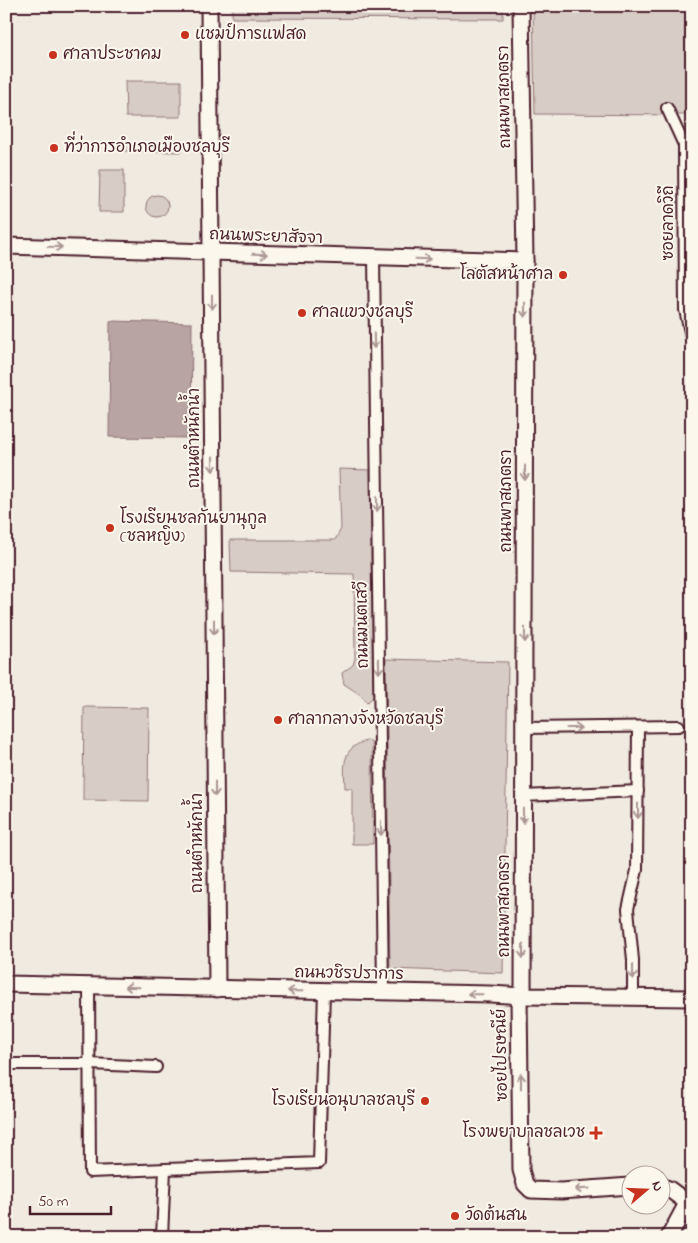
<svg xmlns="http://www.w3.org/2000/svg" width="698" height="1243" font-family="'Indie Flower','Playpen Sans Thai',sans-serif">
<rect width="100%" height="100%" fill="#f0eae0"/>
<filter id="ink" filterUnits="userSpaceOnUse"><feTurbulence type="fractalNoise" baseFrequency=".02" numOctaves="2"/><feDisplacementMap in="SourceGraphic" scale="10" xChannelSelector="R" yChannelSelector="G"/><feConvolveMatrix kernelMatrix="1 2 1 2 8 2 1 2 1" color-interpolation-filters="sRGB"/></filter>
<g filter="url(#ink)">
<g fill="#d8ccc6" stroke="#917678">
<polygon points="232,6 503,6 503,19 232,18"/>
<polygon points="533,6 692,6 692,115 535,114"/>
<polygon points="125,81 181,81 181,117 126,117"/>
<polygon points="125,144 182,144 184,147 181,152 124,151 123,147"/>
<polygon points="100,170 124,170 124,212 99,212"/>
<circle cx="157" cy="206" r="11"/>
<polygon points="339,469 370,470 373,697 367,703 361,695 344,684 342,673 353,665 355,658 354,574 231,572 230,540 335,540 341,529"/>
<polygon points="386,659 508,662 503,973 390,969"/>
<polygon points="84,707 149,708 148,801 83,800"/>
<path d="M369,740L372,743L373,844H352V788H345C344,764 341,747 369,740Z"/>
</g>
<polygon fill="#b8a4a2" stroke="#8c6f72" points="110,321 192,323 191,438 109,437"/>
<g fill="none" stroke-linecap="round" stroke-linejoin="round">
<defs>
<g id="street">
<polyline points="667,108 684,145 685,310 692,341"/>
<polyline points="374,257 383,992"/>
<polyline points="525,728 679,726"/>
<polyline points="523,796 638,791"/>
<polyline points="89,986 90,1172 319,1163 324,991"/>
<polyline points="633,997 633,960 628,909 637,870 638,727"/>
<polyline points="6,1064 89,1064 156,1067"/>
<polyline points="162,1237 165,1169"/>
</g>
<g id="secondary">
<polyline points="209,6 217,989"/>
<polyline points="521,6 525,261 523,996"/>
<polyline points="6,246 525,261"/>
<polyline points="6,984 490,994 523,996 692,998"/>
<polyline points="519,996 521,1170 525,1184 531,1190 561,1191 630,1186"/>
<polyline points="660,1186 669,1189 692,1206"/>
<polyline points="669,1237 692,1194"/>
</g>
</defs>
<use href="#street" stroke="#4a1f2b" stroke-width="14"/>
<use href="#secondary" stroke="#4a1f2b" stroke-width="19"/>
<use href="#street" stroke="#fbf7ec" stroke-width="10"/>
<use href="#secondary" stroke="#fbf7ec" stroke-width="15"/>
</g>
<defs><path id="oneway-shaft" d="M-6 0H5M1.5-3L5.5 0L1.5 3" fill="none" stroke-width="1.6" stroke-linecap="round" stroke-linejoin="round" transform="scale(1.25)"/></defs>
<g stroke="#ab9695">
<use href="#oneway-shaft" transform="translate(55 247) rotate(1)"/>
<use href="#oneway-shaft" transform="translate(260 254) rotate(2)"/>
<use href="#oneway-shaft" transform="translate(423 259) rotate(2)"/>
<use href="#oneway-shaft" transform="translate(212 302) rotate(90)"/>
<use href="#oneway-shaft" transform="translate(525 310) rotate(90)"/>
<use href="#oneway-shaft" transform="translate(374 341) rotate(89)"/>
<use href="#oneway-shaft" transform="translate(213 464) rotate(90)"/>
<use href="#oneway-shaft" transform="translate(525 473) rotate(90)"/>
<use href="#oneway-shaft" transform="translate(377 504) rotate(89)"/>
<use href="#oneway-shaft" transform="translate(214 627) rotate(90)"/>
<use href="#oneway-shaft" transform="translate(525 635) rotate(90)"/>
<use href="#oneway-shaft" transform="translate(379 666) rotate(89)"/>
<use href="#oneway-shaft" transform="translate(574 728)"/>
<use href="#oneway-shaft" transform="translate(215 789) rotate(90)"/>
<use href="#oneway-shaft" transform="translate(638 811) rotate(90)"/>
<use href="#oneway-shaft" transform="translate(523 816) rotate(90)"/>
<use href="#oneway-shaft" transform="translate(381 828) rotate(89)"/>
<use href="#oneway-shaft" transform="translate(523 951) rotate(90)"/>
<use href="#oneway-shaft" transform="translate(633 972) rotate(90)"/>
<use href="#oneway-shaft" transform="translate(132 987) rotate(-178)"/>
<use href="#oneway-shaft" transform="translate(295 991) rotate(-179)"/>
<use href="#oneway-shaft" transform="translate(475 994) rotate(-179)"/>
<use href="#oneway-shaft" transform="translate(521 1081) rotate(-90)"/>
<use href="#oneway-shaft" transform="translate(582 1189) rotate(176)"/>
</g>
</g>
<g fill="#c8321e" stroke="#fbf7ec" stroke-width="2">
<circle cx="185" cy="35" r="5"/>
<circle cx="53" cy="55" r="5"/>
<circle cx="54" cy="148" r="5"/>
<circle cx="563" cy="275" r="5"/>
<circle cx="302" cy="313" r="5"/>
<circle cx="110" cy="528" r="5"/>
<circle cx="278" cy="720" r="5"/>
<circle cx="425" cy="1101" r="5"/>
<path d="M593.5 1125.5h5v5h5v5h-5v5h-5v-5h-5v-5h5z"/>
<circle cx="455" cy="1216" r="5"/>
</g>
<g text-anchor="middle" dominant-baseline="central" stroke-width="4" stroke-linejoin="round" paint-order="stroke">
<g font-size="16" fill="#4a1f2b" stroke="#fbf7ec" text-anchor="start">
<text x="195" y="35">แชมป์การแฟสด</text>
<text x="63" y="55">ศาลาประชาคม</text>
<text x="64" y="148">ที่ว่าการอำเภอเมืองชลบุรี</text>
<text x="553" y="275" text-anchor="end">โลตัสหน้าศาล</text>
<text x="312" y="313">ศาลแขวงชลบุรี</text>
<text x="120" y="519">โรงเรียนชลกันยานุกูล<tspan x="120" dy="18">(ชลหญิง)</tspan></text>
<text x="288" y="720">ศาลากลางจังหวัดชลบุรี</text>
<text x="415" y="1101" text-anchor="end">โรงเรียนอนุบาลชลบุรี</text>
<text x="585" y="1133" text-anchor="end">โรงพยาบาลชลเวช</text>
<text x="465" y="1216">วัดต้นสน</text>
</g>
<g font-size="16" fill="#4a1f2b" stroke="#fbf7ec">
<text transform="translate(505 97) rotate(-91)">ถนนพาสเภตรา</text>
<text transform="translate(669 223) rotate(-90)">ซอยลาดวิถี</text>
<text transform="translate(266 237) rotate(2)">ถนนพระยาสัจจา</text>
<text transform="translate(195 438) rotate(-90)">ถนนตำหนักน้ำ</text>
<text transform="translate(507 501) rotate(-90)">ถนนพาสเภตรา</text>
<text transform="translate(363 625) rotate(-91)">ถนนมนตเสวี</text>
<text transform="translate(198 843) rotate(-90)">ถนนตำหนักน้ำ</text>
<text transform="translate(505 906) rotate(-90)">ถนนพาสเภตรา</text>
<text transform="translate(349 974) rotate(1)">ถนนวชิรปราการ</text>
<text transform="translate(502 1055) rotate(-91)">ซอยไปรษณีย์</text>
</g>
</g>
<rect width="698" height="1243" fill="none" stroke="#fbf7ec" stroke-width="25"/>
<rect x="12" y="12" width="673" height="1218" fill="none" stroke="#4a1f2b" stroke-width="2" filter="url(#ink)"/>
<g transform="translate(646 1190) rotate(71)"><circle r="24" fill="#fbf7ec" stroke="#b4a19f"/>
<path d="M0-4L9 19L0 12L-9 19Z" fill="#c8321e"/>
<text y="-8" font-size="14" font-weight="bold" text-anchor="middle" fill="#4a1f2b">N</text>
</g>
<path d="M30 1206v8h81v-8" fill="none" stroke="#4a1f2b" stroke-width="2.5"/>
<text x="38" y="1206" font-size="15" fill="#4a1f2b" stroke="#fbf7ec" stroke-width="4" paint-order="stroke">50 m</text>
</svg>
